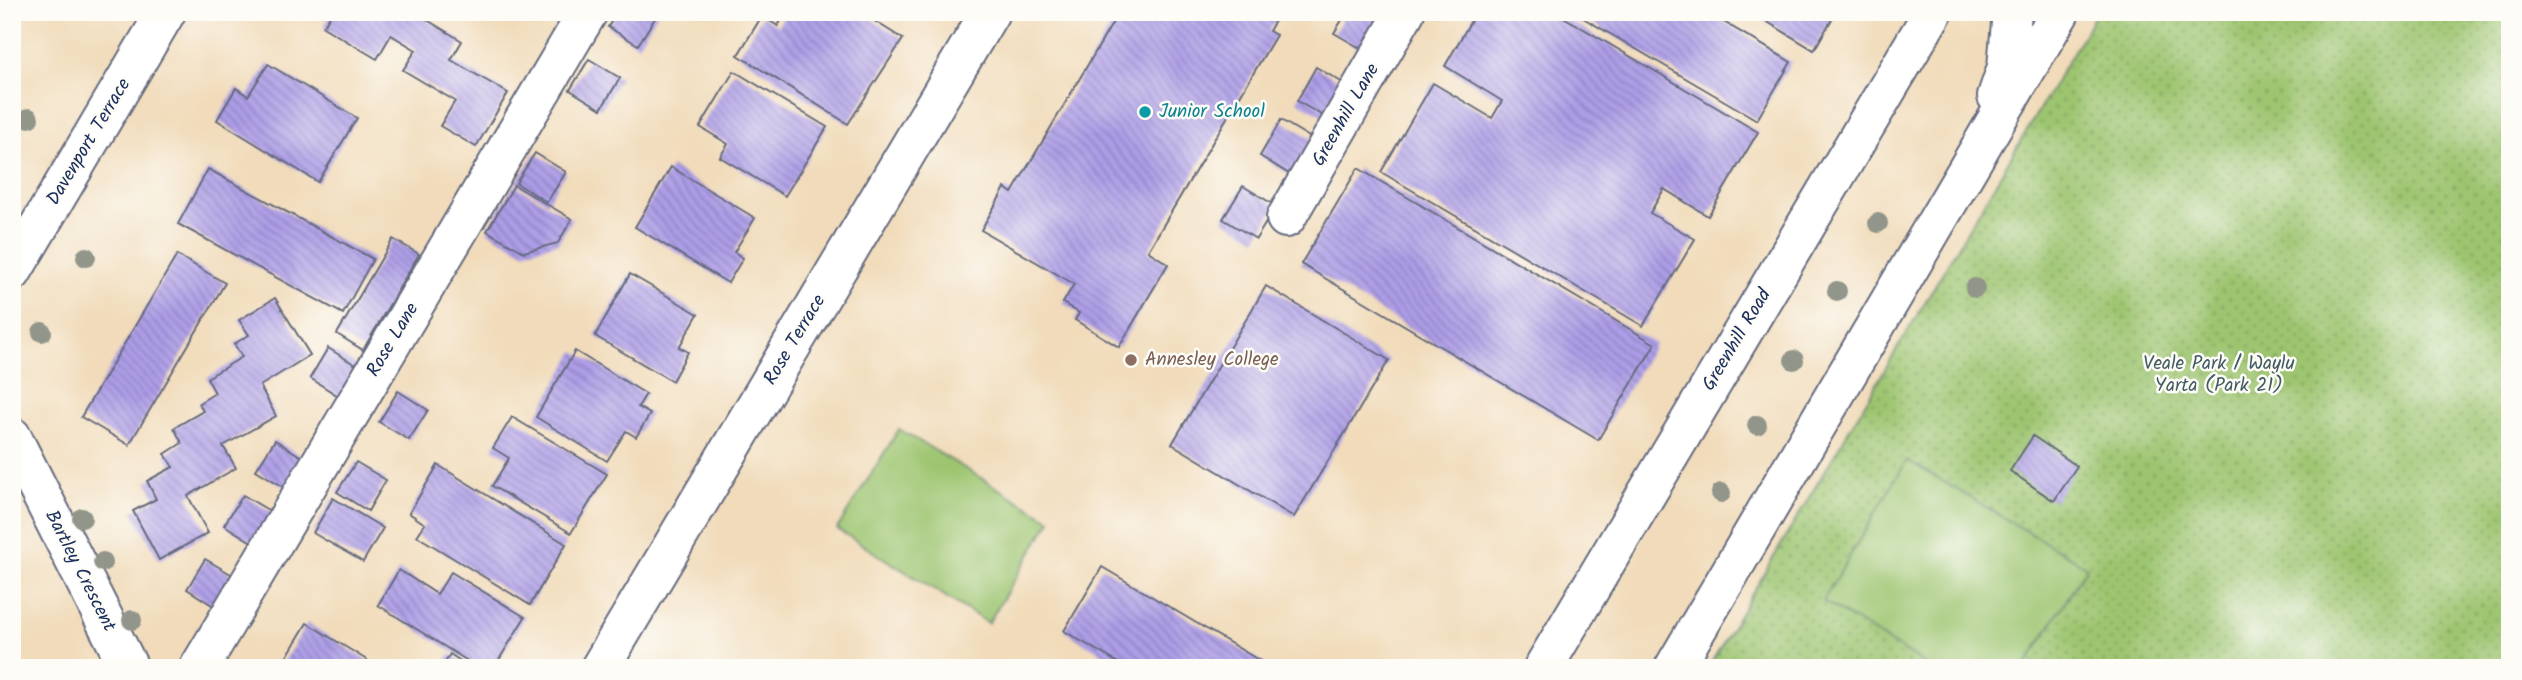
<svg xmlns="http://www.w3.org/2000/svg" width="2522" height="680" font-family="Kalam,sans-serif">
<defs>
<pattern id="park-dots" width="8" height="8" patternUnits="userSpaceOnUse" patternTransform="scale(1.75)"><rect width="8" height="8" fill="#9dc570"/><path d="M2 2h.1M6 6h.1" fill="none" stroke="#7fa05f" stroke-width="1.8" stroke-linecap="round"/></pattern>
<pattern id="building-back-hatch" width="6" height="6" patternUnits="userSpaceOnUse" patternTransform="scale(1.75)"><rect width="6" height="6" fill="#ad9de7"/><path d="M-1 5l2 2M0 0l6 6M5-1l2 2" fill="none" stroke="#8c80be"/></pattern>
</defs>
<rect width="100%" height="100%" fill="#fdfcf7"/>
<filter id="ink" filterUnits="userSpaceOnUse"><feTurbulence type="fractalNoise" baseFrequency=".0143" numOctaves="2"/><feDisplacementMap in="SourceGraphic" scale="14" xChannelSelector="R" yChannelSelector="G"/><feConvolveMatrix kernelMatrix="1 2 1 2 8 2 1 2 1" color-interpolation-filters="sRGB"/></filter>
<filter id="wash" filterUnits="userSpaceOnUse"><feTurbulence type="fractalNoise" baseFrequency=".00686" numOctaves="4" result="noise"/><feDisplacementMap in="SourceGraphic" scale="28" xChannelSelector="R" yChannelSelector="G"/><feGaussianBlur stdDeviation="1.57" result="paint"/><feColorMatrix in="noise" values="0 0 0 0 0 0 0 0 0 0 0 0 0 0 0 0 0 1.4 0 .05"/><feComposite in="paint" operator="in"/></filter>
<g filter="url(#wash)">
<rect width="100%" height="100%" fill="#f1dbba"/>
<polygon fill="url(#park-dots)" stroke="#5c7a67" stroke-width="2" points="2097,12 2510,12 2510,668 1708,668"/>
<g fill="#9dc570" stroke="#5c7a67" stroke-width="2">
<polygon points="899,429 1051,520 988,623 837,529"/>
<polygon points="1907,460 2087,567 2024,668 1932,668 1823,601"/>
</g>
<g id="blocks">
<g fill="url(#building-back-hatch)">
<polygon points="332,12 414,12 462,41 451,60 508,93 476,147 440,126 455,101 403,70 416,50 391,35 377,59 323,27"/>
<polygon points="617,12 653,12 657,15 638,45 608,27"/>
<polygon points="786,12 860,12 903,39 848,124 738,55 762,16 778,26"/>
<polygon points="1119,12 1269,12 1277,17 1269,31 1276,35 1148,251 1168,264 1119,347 1075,320 1079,313 1063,303 1074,284 981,230 1005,188 1012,193"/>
<polygon points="1347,12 1366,12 1384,23 1367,52 1334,33"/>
<polygon points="1476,12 1555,12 1758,132 1708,216 1664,189 1650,213 1695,239 1643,326 1381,172 1433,83 1492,118 1502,101 1445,66"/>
<polygon points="1573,12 1707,12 1791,62 1757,120"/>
<polygon points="1751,12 1836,12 1814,50"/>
<polygon points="589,59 620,78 601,109 570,90"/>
<polygon points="268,64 357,118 318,182 217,120 236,88 248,96"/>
<polygon points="1316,67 1350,87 1330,120 1297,101"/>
<polygon points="734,71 827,127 785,196 720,157 728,144 700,127"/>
<polygon points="1281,120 1316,141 1294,177 1260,156"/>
<polygon points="535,153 566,172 547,202 516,183"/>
<polygon points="671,167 755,218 734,252 743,258 728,283 635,227"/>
<polygon points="1358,168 1655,344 1598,440 1301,264"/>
<polygon points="208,169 373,259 343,314 178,224"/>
<polygon points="514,185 572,219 558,243 524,252 487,231"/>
<polygon points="1243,186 1276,206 1256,239 1223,219"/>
<polygon points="393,239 419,254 363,350 337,334"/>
<polygon points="177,255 225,283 129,445 81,417"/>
<polygon points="630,274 698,314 679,347 688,352 672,381 595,336"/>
<polygon points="1266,286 1389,360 1294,517 1172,444"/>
<polygon points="275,298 310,355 260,386 276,416 223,446 236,468 188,496 208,533 159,560 133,511 156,499 147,481 173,467 165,454 182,443 174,428 203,411 199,403 215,393 207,378 242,357 234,344 249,335 239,320"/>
<polygon points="328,348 359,367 340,397 310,378"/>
<polygon points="575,351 646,394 638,407 650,414 636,437 626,431 607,461 536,417"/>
<polygon points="398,391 428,410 409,440 379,422"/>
<polygon points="512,417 607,474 571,533 492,486 509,458 493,448"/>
<polygon points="2033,436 2077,466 2054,501 2010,471"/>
<polygon points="275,440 305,459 287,489 256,470"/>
<polygon points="356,462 386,480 368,511 337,492"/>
<polygon points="438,465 566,544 530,605 417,536 425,524 409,513"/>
<polygon points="243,495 273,513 255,544 224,525"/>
<polygon points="333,498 383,528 363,562 313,533"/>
<polygon points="205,559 236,577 217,608 187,589"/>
<polygon points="1102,567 1272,668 1127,668 1064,631"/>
<polygon points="399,570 437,594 451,572 525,617 494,668 479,668 378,605"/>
<polygon points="307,623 370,662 367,668 280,668"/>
<polygon points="450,654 471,668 442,668"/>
</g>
</g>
</g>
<g filter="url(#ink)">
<use href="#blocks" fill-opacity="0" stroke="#666b7e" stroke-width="2"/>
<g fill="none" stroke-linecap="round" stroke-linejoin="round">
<defs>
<g id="minor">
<polyline points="1286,218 1405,12"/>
<polyline points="12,272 166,12"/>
<polyline points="12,437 129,668"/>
<polyline points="199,668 588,12"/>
<polyline points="600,668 990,12"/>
</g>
<g id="highway">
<polyline points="1997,96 2007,67 2012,12"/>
<polyline points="1543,668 1933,12"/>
<polyline points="1674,668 2060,12"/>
</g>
</defs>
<use href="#minor" stroke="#666b7e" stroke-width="42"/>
<use href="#highway" stroke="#666b7e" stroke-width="42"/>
<use href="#minor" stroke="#fff" stroke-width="38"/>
<use href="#highway" stroke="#fff" stroke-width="38"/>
</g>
<g fill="#91958a">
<circle cx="29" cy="118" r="10"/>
<circle cx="1878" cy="223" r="10"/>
<circle cx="86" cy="257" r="10"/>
<circle cx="1975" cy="288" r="10"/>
<circle cx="1837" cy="291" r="10"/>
<circle cx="42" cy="332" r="10"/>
<circle cx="1794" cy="360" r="10"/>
<circle cx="1757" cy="425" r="10"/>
<circle cx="1721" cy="493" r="10"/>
<circle cx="82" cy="518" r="10"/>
<circle cx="103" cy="562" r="10"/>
<circle cx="132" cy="620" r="10"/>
</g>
</g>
<circle fill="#0f9aa8" stroke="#fdfcf7" stroke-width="2.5" cx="1145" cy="112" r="7"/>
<circle fill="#8d6e63" stroke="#fdfcf7" stroke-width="2.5" cx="1131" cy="360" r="7"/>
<g text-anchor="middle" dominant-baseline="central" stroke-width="5" stroke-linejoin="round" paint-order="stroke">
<g font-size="19" fill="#0d838f" stroke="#fdfcf7" text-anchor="start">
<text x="1159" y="112">Junior School</text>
</g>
<g font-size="19" fill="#1b2f5e" stroke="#fdfcf7">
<text transform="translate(1346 115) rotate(-60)">Greenhill Lane</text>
<text transform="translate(89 142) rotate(-59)">Davenport Terrace</text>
<text transform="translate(393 340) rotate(-59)">Rose Lane</text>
<text transform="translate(795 340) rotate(-59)">Rose Terrace</text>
<text transform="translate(1737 340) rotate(-59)">Greenhill Road</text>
<text transform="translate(80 571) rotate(63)">Bartley Crescent</text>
</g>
<g font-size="19" fill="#785e54" stroke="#fdfcf7" text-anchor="start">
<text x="1145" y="360">Annesley College</text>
</g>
<g font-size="19" fill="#425c63" stroke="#fdfcf7">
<text x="2219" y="364">Veale Park / Waylu<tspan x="2219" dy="22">Yarta (Park 21)</tspan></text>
</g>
</g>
<rect width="2522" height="680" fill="none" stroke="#fdfcf7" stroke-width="42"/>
</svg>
